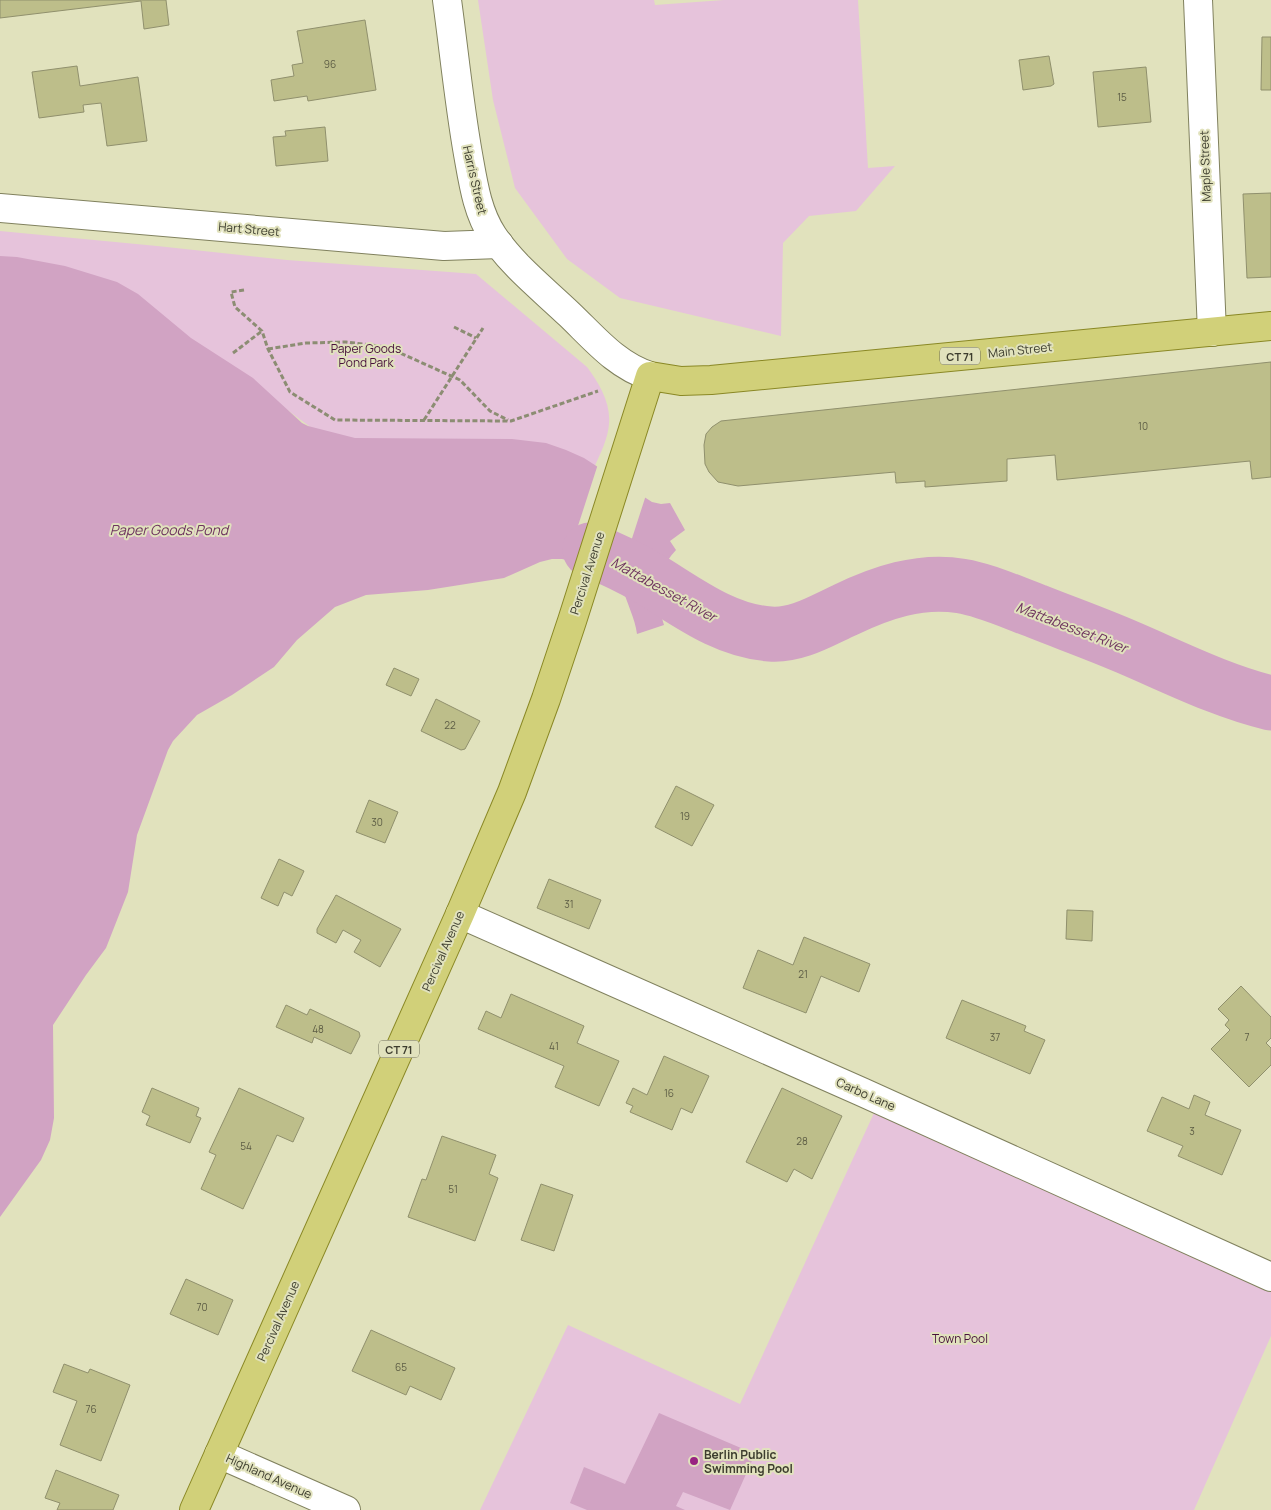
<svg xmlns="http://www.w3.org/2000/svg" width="1271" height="1510" font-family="Manrope,sans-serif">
<rect width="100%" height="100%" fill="#e1e2bd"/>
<g fill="#e6c3db">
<polygon points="478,0 654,0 655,5 724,0 858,0 868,168 895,166 856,211 809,216 783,243 781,336 620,298 567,259 515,188 493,100"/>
<path d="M0,231L157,246L287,260L476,274L587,367C599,383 611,403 609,424C608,439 600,454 594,468L332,443L128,292L0,266Z"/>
<polygon points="874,1113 1271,1286 1271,1336 1194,1510 480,1510 568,1325 740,1404"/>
</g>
<g fill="#d1a3c3">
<path d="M0,256L17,257L65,266L117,282L138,294L191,338L253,378L302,423L308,426L355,438L512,439L546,443L566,450L584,458L652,502L661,504L670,503L685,530L670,541L676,550C654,574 655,595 664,625L637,634C635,618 627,604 623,589L578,563L562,559H552L540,562L504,578L428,590L366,595L335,607L297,640L274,667L232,695L197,715L173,741L168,750L137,835L128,892L106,948L86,975L53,1025L54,1118L50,1140L41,1160L0,1217Z"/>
<polygon points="659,1413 755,1454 730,1510 683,1492 676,1506 685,1510 587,1510 570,1503 584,1467 625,1484"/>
</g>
<polygon fill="#e1e2bd" points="598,464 646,495 616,588 577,566 566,563"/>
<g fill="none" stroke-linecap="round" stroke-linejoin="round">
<path stroke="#d1a3c3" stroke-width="55" d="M590,550C610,558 629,567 648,578C686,601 724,631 770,634C797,636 821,621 845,610C880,593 920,579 961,586C986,590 1011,602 1036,611C1066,623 1097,634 1127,647C1174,667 1221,691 1271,703"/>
</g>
<g fill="#bdbe8a" stroke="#90906d">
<polygon points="0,0 166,0 169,25 144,29 141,1 0,18"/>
<polygon points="365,20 376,90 308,101 307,96 274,101 271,80 294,76 292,65 303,63 297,31"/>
<polygon points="1262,37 1271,37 1271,90 1261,90"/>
<polygon points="1049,56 1054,84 1051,86 1023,90 1019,60"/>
<polygon points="77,66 80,86 138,77 147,141 107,146 101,103 83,105 84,112 39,118 32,72"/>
<polygon points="1146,67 1151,122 1098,127 1093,72"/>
<polygon points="325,127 328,161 276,166 273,137 286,136 285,131"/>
<polygon points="1271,193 1271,277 1247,278 1243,194"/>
<polygon points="1271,362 1271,477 1252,479 1250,461 1057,480 1055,455 1007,459 1007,481 925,487 925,481 896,483 895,472 738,486 718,482 709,472 705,464 704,445 706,434 712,427 721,421"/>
<polygon points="394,668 419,679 411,696 386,685"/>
<polygon points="436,699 480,721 465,749 461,750 421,731"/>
<polygon points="676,786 714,805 692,846 655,827"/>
<polygon points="369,800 398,812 385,843 356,832"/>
<polygon points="279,859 304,871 292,896 284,892 278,906 261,898"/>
<polygon points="549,879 601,900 589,929 537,908"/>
<polygon points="336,895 401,929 380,967 354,952 361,940 343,930 336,943 317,933 317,929"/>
<polygon points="1067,910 1093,911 1092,941 1066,939"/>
<polygon points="804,937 870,964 859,992 821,976 806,1013 743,988 758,950 793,965"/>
<polygon points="1241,986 1271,1017 1271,1038 1266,1043 1271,1048 1271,1065 1249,1087 1211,1049 1230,1030 1225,1025 1229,1020 1218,1009"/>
<polygon points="511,994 584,1026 577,1043 619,1061 599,1106 555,1087 564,1066 478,1029 486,1011 501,1018"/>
<polygon points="962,1000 1026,1026 1024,1031 1045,1040 1030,1074 946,1038"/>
<polygon points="286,1005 307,1015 310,1009 359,1032 360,1036 351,1054 314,1037 312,1043 276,1027"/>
<polygon points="664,1056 709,1076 692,1113 681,1108 672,1130 630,1112 633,1106 626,1103 633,1088 647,1095"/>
<polygon points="152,1088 199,1108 196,1116 201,1118 190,1143 146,1125 150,1116 142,1112"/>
<polygon points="239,1088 304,1118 293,1142 277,1135 243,1209 201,1189 216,1155 209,1152"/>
<polygon points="782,1088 842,1116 812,1179 794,1169 787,1182 746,1162"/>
<polygon points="1194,1095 1210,1102 1205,1115 1241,1130 1222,1175 1178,1156 1183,1146 1147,1131 1162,1097 1189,1109"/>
<polygon points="442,1136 496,1155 489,1174 498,1178 475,1241 408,1217 422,1179 426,1180"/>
<polygon points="541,1184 573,1195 554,1251 521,1240"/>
<polygon points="186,1279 233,1300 218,1335 170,1314"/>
<polygon points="371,1330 455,1368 441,1400 410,1386 406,1395 352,1371"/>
<polygon points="64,1364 88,1373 90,1369 130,1385 101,1461 60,1445 77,1401 53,1392"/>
<polygon points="56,1470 119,1495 113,1510 57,1510 60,1503 45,1498"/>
</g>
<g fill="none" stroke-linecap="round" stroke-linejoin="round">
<defs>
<g id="minor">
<path d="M447,0C454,51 459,103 468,154C473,182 477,212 493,236C513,266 544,290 570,315C594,338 617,366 650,376"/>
<polyline points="1198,0 1212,332"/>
<polyline points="0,208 444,246 499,244"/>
<polyline points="460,914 862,1092 1271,1277"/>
<polyline points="219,1454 346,1510"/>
</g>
<polyline id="primary" points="194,1510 460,914 512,792 546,699 572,621 650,376 681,381 711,380 1271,326"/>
</defs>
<use href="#minor" stroke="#80815e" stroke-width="30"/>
<use href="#primary" stroke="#8a8825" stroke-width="30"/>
<g stroke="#8c8d73" stroke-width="3" stroke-dasharray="5 2.5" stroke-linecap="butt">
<polyline points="244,290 231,292 235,307 262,331 268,349 290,392 335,420 511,421 598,391"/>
<polyline points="454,327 476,338"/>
<polyline points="268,349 306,343 346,342 387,347 460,380 490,411 508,420"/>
<polyline points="233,353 262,331"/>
<polyline points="424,420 483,328"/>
</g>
<use href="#minor" stroke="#fff" stroke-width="28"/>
<use href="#primary" stroke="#d1d079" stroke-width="28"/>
</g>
<circle fill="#982481" stroke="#e1e2bd" stroke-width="2" cx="694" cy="1461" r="5"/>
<g text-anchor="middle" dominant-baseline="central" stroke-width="4" stroke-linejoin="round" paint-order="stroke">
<g font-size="10" fill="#5d5d45">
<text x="330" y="64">96</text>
<text x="1122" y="97">15</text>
<text x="1143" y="426">10</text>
<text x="450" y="725">22</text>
<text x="685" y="816">19</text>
<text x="377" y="822">30</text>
<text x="569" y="904">31</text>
<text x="803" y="974">21</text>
<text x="318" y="1029">48</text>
<text x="995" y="1037">37</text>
<text x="1247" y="1037">7</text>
<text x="554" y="1046">41</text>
<text x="669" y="1093">16</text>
<text x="1192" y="1131">3</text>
<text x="802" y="1141">28</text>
<text x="246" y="1146">54</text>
<text x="453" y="1189">51</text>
<text x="202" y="1307">70</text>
<text x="401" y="1367">65</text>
<text x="91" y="1409">76</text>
</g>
<g fill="#e1e2bd" stroke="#6e6e59" stroke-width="1">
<rect x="940" y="347.5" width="40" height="17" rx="4"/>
<rect x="379" y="1040.5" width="40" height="17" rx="4"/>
</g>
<g font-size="11" font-weight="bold" fill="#3d3d2e">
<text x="960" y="356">CT 71</text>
<text x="399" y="1049">CT 71</text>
</g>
<g font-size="12" fill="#3d3d2e" stroke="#e1e2bd">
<text transform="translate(1205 166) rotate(-92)">Maple Street</text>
<text transform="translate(475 180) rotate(77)">Harris Street</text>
<text transform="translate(249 229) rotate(5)">Hart Street</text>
<text transform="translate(1020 350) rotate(-6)">Main Street</text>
<text transform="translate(587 573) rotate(-72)">Percival Avenue</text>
<text transform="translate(443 951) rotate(-66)">Percival Avenue</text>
<text transform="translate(866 1094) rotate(24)">Carbo Lane</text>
<text transform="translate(278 1321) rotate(-66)">Percival Avenue</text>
<text transform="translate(269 1476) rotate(24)">Highland Avenue</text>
</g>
<g font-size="12" fill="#48113c" stroke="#e1e2bd">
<text x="366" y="348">Paper Goods<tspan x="366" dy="14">Pond Park</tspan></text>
<text x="960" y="1338">Town Pool</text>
</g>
<g font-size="12" font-weight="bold" fill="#3d3d2e" stroke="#e1e2bd" text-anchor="start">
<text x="704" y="1454">Berlin Public<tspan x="704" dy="14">Swimming Pool</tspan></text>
</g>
<g font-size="14" font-style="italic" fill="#6e345f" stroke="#e1e2bd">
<text x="169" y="529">Paper Goods Pond</text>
<text transform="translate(664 589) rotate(29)">Mattabesset River</text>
<text transform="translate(1072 627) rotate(21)">Mattabesset River</text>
</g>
</g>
</svg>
